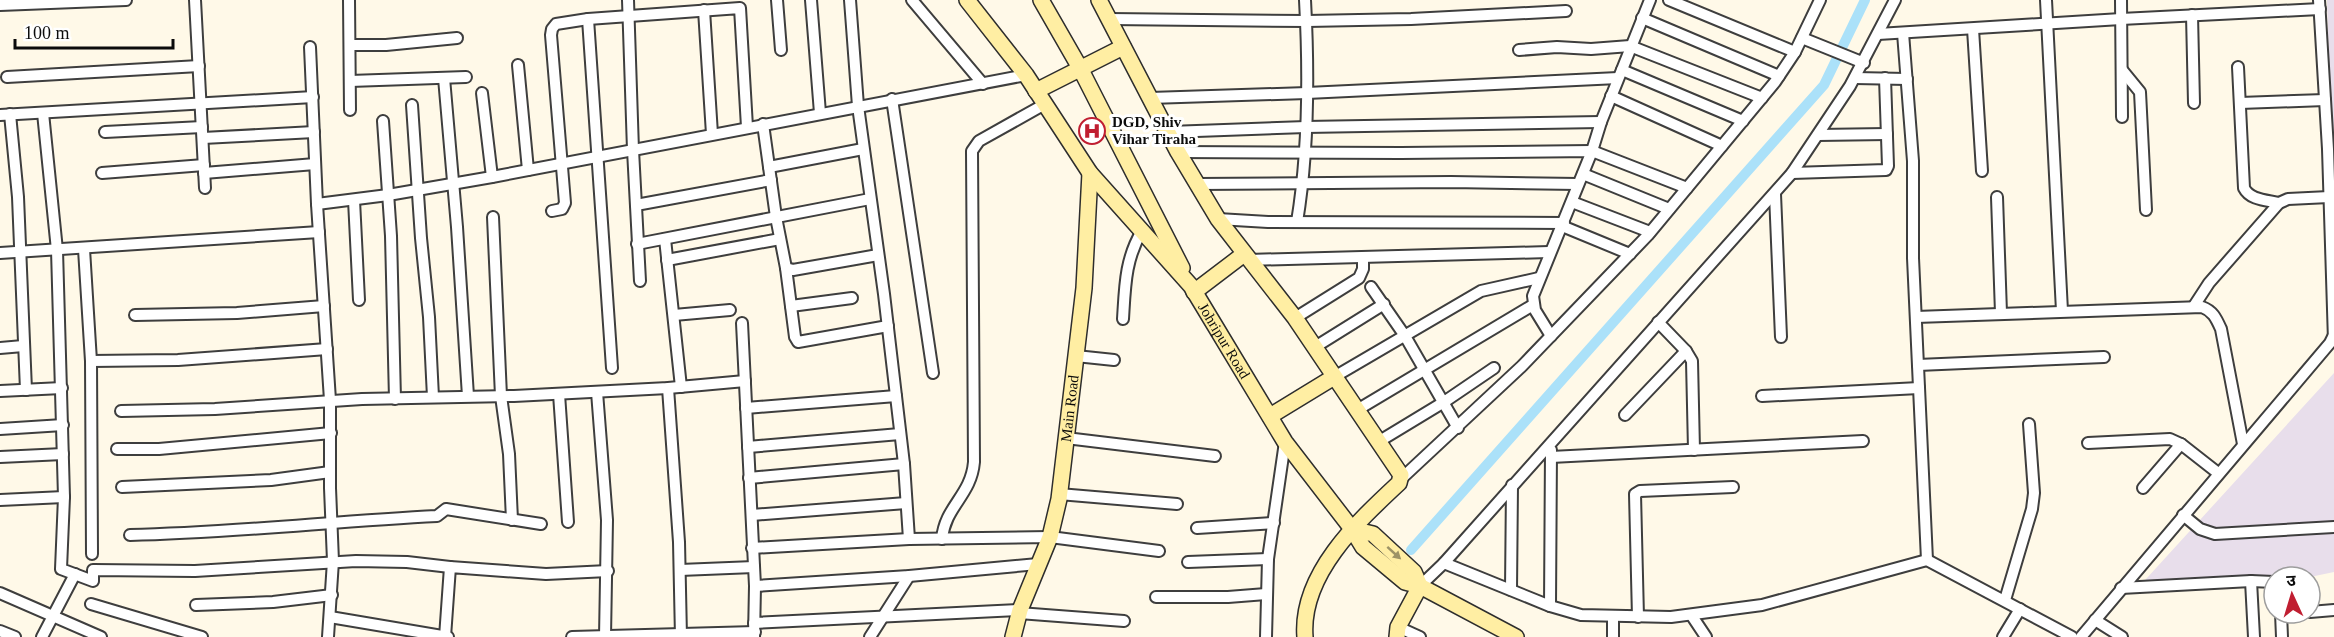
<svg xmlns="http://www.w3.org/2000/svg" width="2334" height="637" font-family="'Times New Roman','Noto Sans Devanagari',serif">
<rect width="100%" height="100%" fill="#fff9e8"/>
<g fill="#e8deeb">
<polygon points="2327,0 2334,0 2334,232"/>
<polygon points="2334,373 2334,572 2310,577 2274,577 2136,590"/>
</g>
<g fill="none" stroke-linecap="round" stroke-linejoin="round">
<polyline stroke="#abe1f9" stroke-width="10" points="1411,550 1824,85 1865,0"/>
<defs>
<g id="street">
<polyline points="195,0 205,188"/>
<polyline points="349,0 350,110"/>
<polyline points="628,0 633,150 640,281"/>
<polyline points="777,0 781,50"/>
<polyline points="811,0 820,113"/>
<polyline points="850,0 858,106 884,294 904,464 909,539"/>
<polyline points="912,0 983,84"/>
<polyline points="1669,0 1795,52"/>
<polyline points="2046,0 2062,311"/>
<polyline points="2121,0 2122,117"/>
<polyline points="2319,0 2328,149 2334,341"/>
<polyline points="0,5 126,0"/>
<polyline points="704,10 712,134"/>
<polyline points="2192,15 2194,103"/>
<polyline points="1642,18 1779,76"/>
<polyline points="588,19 612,368"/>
<polyline points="1109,19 1307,21 1411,19 1566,11"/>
<polyline points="1973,29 1982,171"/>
<polyline points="1903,33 1913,161 1913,258 1927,560"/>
<polyline points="1878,34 2121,19 2320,9"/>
<polyline points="1802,38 1864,63"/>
<polyline points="350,45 386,45 457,38"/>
<polyline points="310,47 317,204 330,400 330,488 333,561 328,637"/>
<polyline points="1519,50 1557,47 1591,49 1630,46 1762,98"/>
<polyline points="518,65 528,170"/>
<path d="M2238,67L2244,188C2250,200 2266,200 2279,203"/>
<polyline points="1622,70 1743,121"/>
<polyline points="2122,70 2140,92 2146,210"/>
<polyline points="7,77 199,66"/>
<polyline points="444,78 457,227 468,396"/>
<polyline points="1855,78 1907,79"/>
<polyline points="350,81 466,77"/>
<polyline points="482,93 492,177"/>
<polyline points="1611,96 1722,146"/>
<polyline points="1150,98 1307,93 1618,78"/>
<polyline points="892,99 933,373"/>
<polyline points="2240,103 2325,100"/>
<polyline points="412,105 421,238 429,317 433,397"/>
<polyline points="43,113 57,250 64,497 61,569 93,581 93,570 195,571 356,561 407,562 450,567"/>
<polyline points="10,114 18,197 26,390"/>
<polyline points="0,115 313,97"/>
<polyline points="383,121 391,236 395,399"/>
<polyline points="763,124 776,217 786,268 793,270 878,255"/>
<polyline points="105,132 202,127"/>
<polyline points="1169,132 1306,127 1601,122"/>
<polyline points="1818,135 1887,134"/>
<polyline points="203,138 314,132"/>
<polyline points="1178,152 1401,153 1592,151 1687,188"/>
<polyline points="769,167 863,149"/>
<polyline points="102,173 204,165"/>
<polyline points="204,173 315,164"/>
<polyline points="1792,173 1886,170 1888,166 1885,78"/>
<polyline points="1583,174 1669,209"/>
<polyline points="1198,184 1451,182 1578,184"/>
<polyline points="1775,194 1781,337"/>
<polyline points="1997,197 2001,313"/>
<polyline points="354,200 359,300"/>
<polyline points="1572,202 1650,232"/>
<polyline points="317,204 388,195 492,177 1026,75"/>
<polyline points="636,205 771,180"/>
<polyline points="552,211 562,209 565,203 551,35 552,29 556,24 588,19 740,8 747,127"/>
<polyline points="493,217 501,396 509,454 512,520"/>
<polyline points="1218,219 1268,222 1564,223"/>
<path d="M1297,222C1309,149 1309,74 1305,0"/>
<polyline points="1562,226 1630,254"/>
<polyline points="665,239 681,387"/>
<polyline points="637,244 870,199"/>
<polyline points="84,249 91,361 92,554"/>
<polyline points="0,253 319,232"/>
<polyline points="667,260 780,239"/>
<polyline points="1248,260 1549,252"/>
<polyline points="786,268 795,337 798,342 888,326"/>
<polyline points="1371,287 1405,336 1458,428"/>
<polyline points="791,306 852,298"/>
<polyline points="2194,306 2209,283 2279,203 2288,199 2329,197"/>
<polyline points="135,315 237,313 324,306"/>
<polyline points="674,315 730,310"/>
<path d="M1916,317L2202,307C2213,311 2216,318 2221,329L2243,444"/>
<polyline points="1295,318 1359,278 1363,269 1363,258"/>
<path d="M1123,319C1125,287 1125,259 1142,231"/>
<polyline points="1658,322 1686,351 1692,361 1694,450"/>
<polyline points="742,323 755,586 754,637"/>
<polyline points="1551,336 1535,310 1533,296 1592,151 1601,122 1650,0"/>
<polyline points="1315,347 1384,304"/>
<polyline points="0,348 23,346"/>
<polyline points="1076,356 1114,360"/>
<polyline points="91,361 178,360 327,349"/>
<polyline points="1918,365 2104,357"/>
<polyline points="1334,377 1481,291 1539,278"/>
<polyline points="668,388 679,542 681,637"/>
<polyline points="0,391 62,388"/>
<polyline points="597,392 607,520 605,637"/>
<polyline points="559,394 568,522"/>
<polyline points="1762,396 1919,388"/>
<polyline points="746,408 896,396"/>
<polyline points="1357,410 1533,305"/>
<polyline points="121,411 215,409 362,399 514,396 668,388 745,381"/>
<polyline points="1625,415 1686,351"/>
<polyline points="0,429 63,425"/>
<polyline points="1066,438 1215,456"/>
<polyline points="1378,442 1444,402 1494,368"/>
<polyline points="2088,443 2170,439 2181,444 2218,473"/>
<polyline points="748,447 900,434"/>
<polyline points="117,449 159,449 331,433"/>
<polyline points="0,457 63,454"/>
<polyline points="1551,457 1863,441"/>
<polyline points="749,478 904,464"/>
<polyline points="1402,478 1522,366 1648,235 1775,82 1795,52 1820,0"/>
<polyline points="122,487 271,480 330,472"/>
<polyline points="2143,488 2181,444"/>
<polyline points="1059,494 1177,504"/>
<polyline points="0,500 64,497"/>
<polyline points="752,515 906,503"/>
<polyline points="2183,515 2200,529 2215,534 2334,527"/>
<polyline points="1197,528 1274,523"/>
<path d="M130,535C233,533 335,521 437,516L446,509L541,524"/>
<path d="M942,539C945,506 971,496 974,462L972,151L979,141L1045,104"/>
<polyline points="752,548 909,539 1050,537 1159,551"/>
<polyline points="1188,562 1268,559"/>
<polyline points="1444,563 1550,606 1581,615 1671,617 1762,605 1927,560 2072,637"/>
<polyline points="680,570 754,567"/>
<polyline points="2251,581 2254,637"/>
<polyline points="755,586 909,576 1038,564"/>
<polyline points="1420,586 1444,563 1792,173 1850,86 1895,0"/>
<polyline points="2121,588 2251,581 2274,582"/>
<polyline points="1511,590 1512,485"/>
<polyline points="0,593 101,637"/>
<polyline points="1156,597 1228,597 1266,594"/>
<polyline points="2005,600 2032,509 2034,493 2029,424"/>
<polyline points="91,604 202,637"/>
<polyline points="196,605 273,602 332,595"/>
<polyline points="1550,606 1551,450"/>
<polyline points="2310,612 2334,610"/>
<polyline points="1019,613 1124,621"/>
<polyline points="2281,613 2282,637"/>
<polyline points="2281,615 2302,613"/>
<polyline points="1692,616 1706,637"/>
<polyline points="330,617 448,637"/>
<polyline points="1638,617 1635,494 1640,491 1733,487"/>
<polyline points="2095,620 2122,637"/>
<polyline points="754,623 1020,610"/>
<polyline points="1398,627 1420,637"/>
<polyline points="0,631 15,637"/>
<polyline points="42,637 75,574"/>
<polyline points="445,637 450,567 546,574 608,571"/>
<polyline points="572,637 755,632"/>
<polyline points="870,637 909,576"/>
<polyline points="1266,637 1268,559 1285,442"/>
<polyline points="1613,637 1613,616"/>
<polyline points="2003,637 2020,609"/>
<polyline points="2081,637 2330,343 2334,335"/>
</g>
<g id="secondary">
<path id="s1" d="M967,0L1026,75L1090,173L1191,286L1285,442L1352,529L1363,547L1405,582L1420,586L1516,637"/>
<polyline points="1041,0 1080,68 1182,268"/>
<path d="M1099,0L1178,152L1218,219L1295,318L1401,475L1399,483C1357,522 1300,575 1305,637"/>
<polyline points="1036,91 1123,47"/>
<polyline points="1194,292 1244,254"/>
<polyline points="1270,416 1334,377"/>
<polyline points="1352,529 1373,534 1414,572 1420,586 1398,627 1397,637"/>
<path id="s2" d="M1013,637L1020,610L1050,537L1059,499L1084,288L1090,173"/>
</g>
</defs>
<use href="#street" stroke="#3e3e3e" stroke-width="14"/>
<use href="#secondary" stroke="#2d2d2d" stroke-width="18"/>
<use href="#street" stroke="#fff" stroke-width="10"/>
<use href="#secondary" stroke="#ffeea3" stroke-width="15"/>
</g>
<defs><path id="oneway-solid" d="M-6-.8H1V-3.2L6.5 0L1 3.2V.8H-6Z" transform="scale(1.5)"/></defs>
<use fill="#9d9366" href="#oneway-solid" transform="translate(1394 553) rotate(42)"/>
<defs>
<symbol id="hospital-ring" viewBox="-11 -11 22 22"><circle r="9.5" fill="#fff" stroke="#c01e31" stroke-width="1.5"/><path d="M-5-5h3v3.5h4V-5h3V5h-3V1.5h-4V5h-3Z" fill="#c01e31"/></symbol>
</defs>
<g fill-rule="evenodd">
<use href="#hospital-ring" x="1077" y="116" width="30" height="30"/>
</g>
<g text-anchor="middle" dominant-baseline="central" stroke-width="6" stroke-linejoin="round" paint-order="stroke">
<g font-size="15" font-weight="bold" fill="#0b0b0b" stroke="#fff" text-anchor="start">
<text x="1112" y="122">DGD, Shiv<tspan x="1112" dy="17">Vihar Tiraha</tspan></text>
</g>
<g font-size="15" fill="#0b0b0b" stroke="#fff">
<text stroke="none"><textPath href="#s1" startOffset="428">Johripur Road</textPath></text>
<text stroke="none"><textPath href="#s2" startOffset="237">Main Road</textPath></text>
</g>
</g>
<g transform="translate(2292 595) rotate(356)"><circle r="28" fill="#ffffff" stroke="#9d9d9d" stroke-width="1.5"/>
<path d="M0-4.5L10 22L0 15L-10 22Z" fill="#c01e31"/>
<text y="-9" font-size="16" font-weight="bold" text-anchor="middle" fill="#0b0b0b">उ</text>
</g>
<path d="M15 39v9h158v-9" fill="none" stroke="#0b0b0b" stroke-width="3"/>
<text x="24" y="39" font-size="18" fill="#0b0b0b" stroke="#ffffff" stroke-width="4.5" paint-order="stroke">100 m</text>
</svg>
